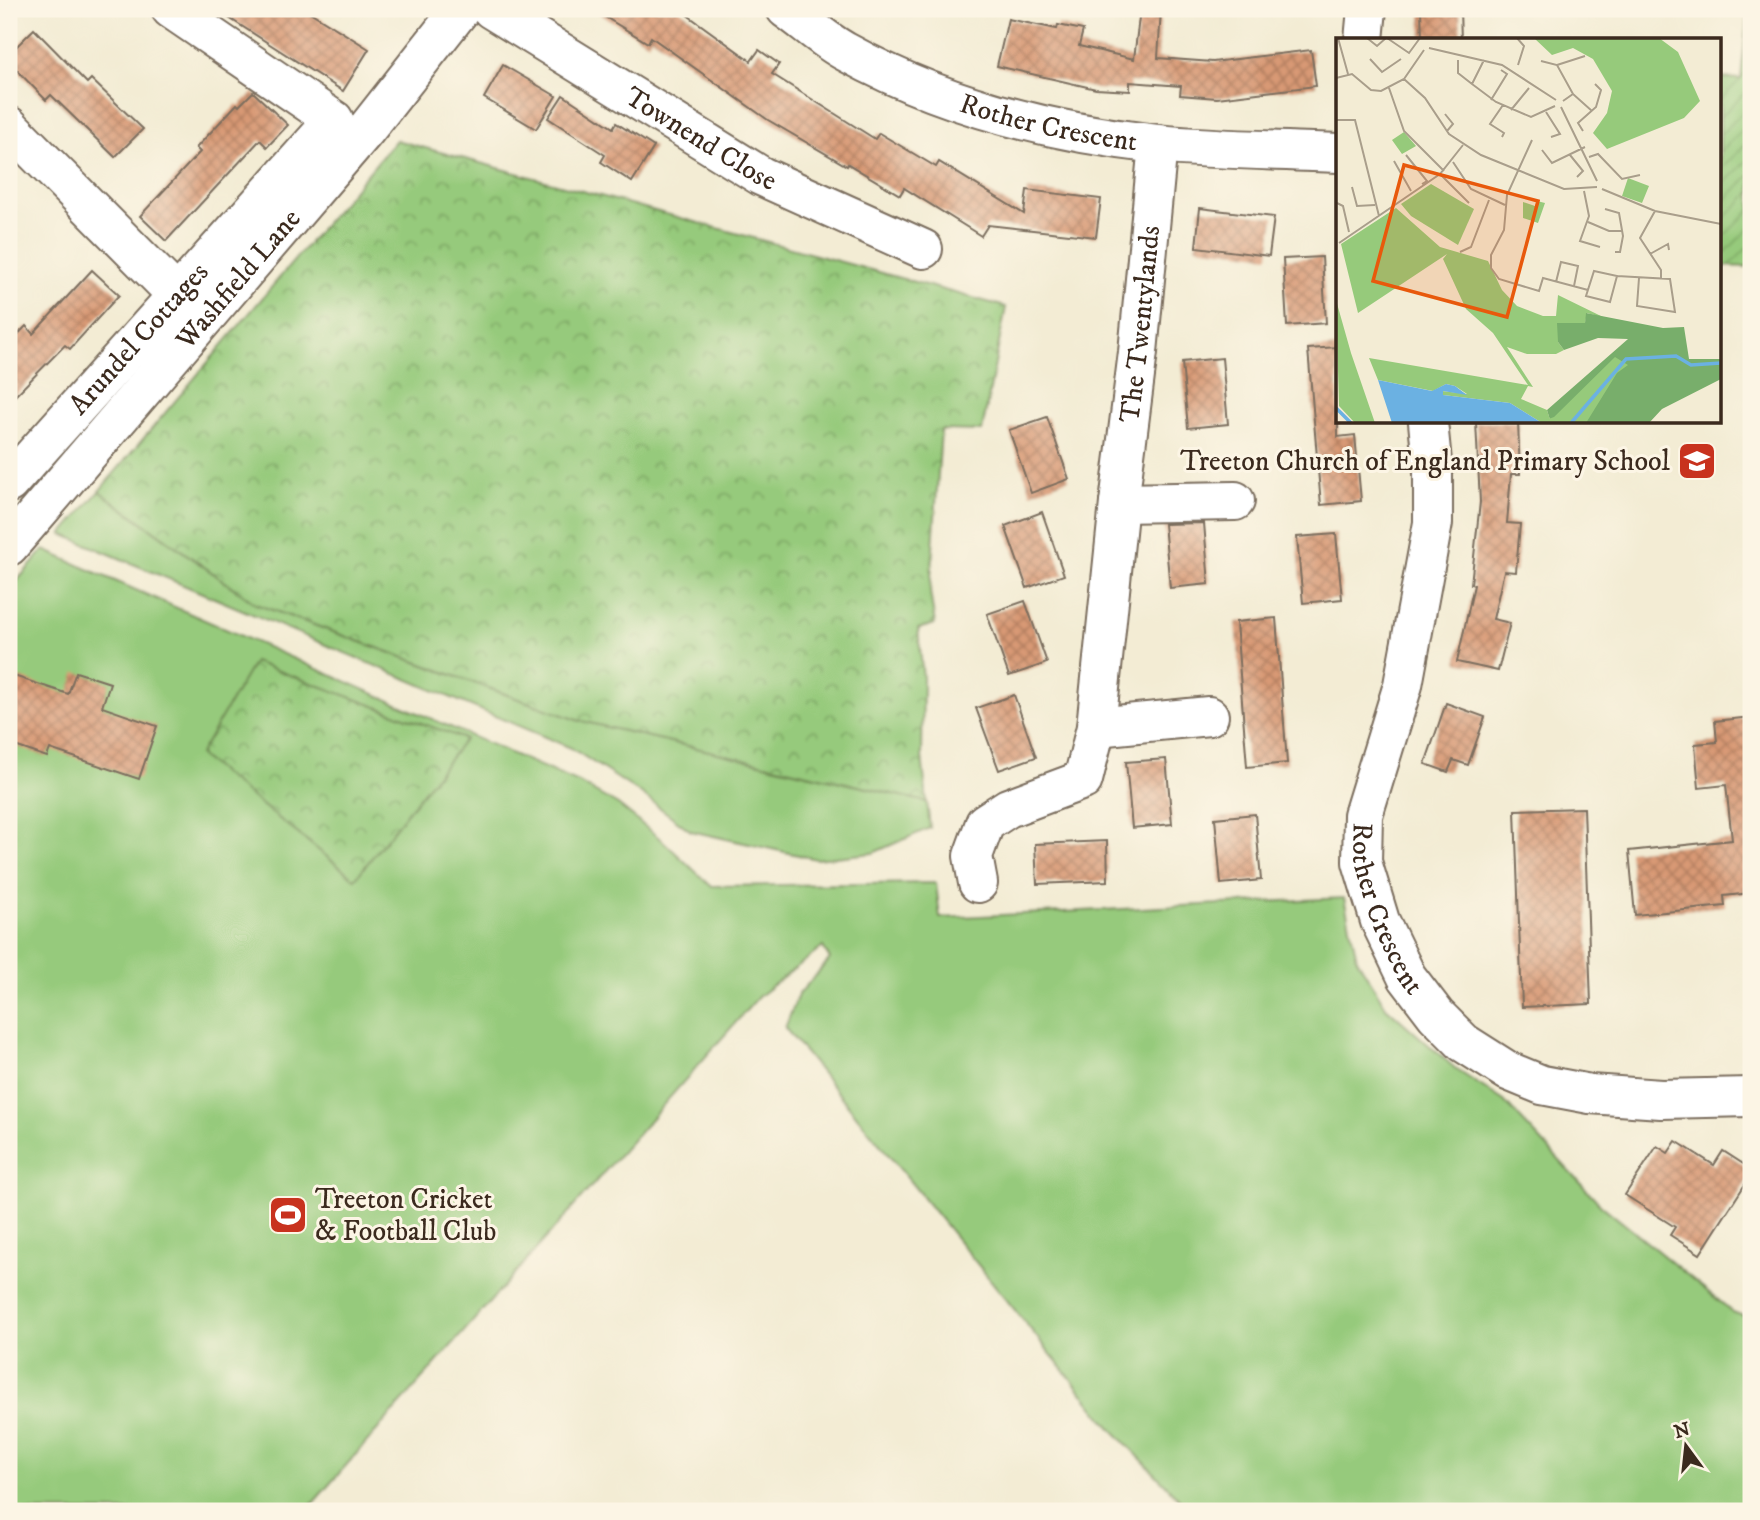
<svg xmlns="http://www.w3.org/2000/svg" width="1760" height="1520" font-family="'IM FELL DW Pica',serif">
<defs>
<pattern id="park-crowns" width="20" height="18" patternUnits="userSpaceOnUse" patternTransform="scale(1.75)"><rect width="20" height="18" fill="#96ca7b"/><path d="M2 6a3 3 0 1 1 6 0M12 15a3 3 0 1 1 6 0" fill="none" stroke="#7ca464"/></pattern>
<pattern id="garden-furrows" width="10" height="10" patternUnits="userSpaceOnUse" patternTransform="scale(1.75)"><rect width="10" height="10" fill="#96ca7b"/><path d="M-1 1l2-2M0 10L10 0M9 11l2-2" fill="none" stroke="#7ca464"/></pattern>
<pattern id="building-cross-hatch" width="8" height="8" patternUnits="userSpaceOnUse" patternTransform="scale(1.75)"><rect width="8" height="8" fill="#d89974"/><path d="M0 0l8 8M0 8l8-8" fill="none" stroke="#b07d5f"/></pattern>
</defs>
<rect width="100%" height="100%" fill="#fcf5e5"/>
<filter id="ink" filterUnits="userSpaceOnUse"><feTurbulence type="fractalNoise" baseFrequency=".0143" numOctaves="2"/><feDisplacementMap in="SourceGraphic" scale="14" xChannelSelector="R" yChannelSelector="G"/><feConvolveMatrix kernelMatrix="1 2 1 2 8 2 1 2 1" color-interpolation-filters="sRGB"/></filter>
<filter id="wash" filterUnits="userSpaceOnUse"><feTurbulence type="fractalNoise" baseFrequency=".00686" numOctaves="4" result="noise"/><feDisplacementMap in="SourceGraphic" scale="28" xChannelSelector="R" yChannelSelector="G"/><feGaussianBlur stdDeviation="1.57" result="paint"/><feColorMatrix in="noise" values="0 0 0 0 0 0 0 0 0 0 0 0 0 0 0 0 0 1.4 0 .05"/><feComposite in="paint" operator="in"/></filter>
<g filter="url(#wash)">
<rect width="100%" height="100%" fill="#f3ecd4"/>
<g fill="#96ca7b" stroke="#687a4c" stroke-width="2">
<polygon points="99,491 256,604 577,720 927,802 930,828 873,853 816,859 691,831 640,793 571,748 62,534"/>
<polygon points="44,550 579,783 618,805 663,841 711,886 936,883 940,918 1344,898 1357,959 1386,1007 1457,1070 1504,1101 1601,1205 1733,1312 1751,1319 1751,1511 1191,1511 1111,1428 785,1028 798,995 830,959 823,947 759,996 306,1511 9,1511 9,590"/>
</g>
<g fill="url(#park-crowns)" stroke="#687a4c" stroke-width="2">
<polygon points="396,140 1006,307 982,431 941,430 930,592 935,624 918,629 923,678 922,756 927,802 577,720 256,604 99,491"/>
<polygon points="254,662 465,739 355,879 199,755"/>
</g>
<polygon fill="url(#garden-furrows)" stroke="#687a4c" stroke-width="2" points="1748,9 1751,9 1751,267 1720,266 1720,78 1741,79"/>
<g id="blocks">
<g fill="url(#building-cross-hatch)">
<polygon points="215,9 305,9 369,49 343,91"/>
<polygon points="592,9 679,9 751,61 759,50 779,64 772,74 875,139 879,133 936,167 939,162 1024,214 1027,190 1101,199 1096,237 988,225 981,236 904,188 900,195 848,164 847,166 768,120 651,37 648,43"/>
<polygon points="1140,9 1161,9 1158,58 1213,62 1311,50 1316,86 1217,98 1180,95 1181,86 1130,82 1130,91 1096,89 997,66 1008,19 1057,29 1058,25 1083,30 1079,46 1134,59"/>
<polygon points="1421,9 1460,9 1461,40 1422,40"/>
<polygon points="34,29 87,83 91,79 143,129 115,157 51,95 46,100 9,62 9,54"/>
<polygon points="503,65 556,96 536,129 484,98"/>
<polygon points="253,92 288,125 267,147 260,140 166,241 140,216 200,152 196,148 237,104 239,106"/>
<polygon points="563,95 613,128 616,123 654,147 632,182 601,162 605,155 548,118"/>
<polygon points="1200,208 1274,217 1269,256 1196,247"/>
<polygon points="1322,257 1326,323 1287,326 1283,259"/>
<polygon points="92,270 119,295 70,349 65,345 9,402 9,344 26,326 33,334"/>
<polygon points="1338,347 1338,437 1355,435 1361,501 1321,505 1308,349"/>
<polygon points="1222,358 1228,424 1188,428 1182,362"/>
<polygon points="1047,417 1069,479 1031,493 1009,430"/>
<polygon points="1476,422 1518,422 1520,474 1511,474 1507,523 1520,524 1516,572 1504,571 1493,619 1510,623 1498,671 1457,662 1474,585 1471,584 1480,502"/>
<polygon points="1042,512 1064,575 1027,588 1005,526"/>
<polygon points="1204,523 1209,584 1170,588 1164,524"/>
<polygon points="1336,534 1342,599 1303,603 1297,537"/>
<polygon points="1025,601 1047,663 1009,676 987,614"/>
<polygon points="1276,618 1287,763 1247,767 1236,622"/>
<polygon points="76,672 110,683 102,707 157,726 139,779 50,749 47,757 9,744 9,690 14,676 68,694"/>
<polygon points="1014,695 1036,757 999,770 976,708"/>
<polygon points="1446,703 1485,717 1468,765 1453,760 1448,772 1425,764"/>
<polygon points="1751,717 1751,893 1724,896 1725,906 1635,915 1629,851 1732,840 1726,785 1699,788 1695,744 1717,742 1715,721"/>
<polygon points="1166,759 1172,824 1132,828 1126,762"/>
<polygon points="1584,808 1591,1004 1522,1007 1515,810"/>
<polygon points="1255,814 1261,880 1221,884 1215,818"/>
<polygon points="1107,841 1108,881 1037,884 1035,844"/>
<polygon points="1676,1141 1714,1165 1723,1151 1751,1169 1751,1175 1700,1254 1670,1235 1675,1227 1625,1195 1657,1146 1668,1153"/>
</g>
</g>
</g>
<g filter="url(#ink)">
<use href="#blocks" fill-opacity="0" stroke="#7b6e5e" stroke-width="2"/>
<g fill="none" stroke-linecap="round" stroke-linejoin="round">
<defs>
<g id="minor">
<path id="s1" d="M491,9L761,176L923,249"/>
<path id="s2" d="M786,9C806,23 825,41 846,52C942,105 1049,132 1157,144C1217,150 1278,150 1338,153"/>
<polyline points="1364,40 1367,9"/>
<polyline points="9,126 177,295"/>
<path id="s3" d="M1428,422L1433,472V523L1403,685L1363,815L1362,862L1380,921L1407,977L1436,1015L1464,1043L1508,1071L1542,1085L1590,1094L1661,1099L1751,1097"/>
<path id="s4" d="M9,483L334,120L171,9"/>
<polyline points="1119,503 1235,501"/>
<path id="s5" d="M9,546L365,131L461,9"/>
<polyline points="1096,727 1209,716"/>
<path id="s6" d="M978,883L973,856L985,823L1008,808L1083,780L1096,727L1119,503L1138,352L1158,144"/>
</g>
</defs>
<use href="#minor" stroke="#7b6e5e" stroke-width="42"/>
<use href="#minor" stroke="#fff" stroke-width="38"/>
</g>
</g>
<defs>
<symbol id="school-square" viewBox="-11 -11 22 22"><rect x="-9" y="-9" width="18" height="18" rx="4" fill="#c8321e" stroke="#fcf5e5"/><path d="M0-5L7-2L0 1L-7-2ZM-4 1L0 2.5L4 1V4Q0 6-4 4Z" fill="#fff"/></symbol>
<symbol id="stadium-square" viewBox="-11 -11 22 22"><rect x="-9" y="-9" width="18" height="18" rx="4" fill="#c8321e" stroke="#fcf5e5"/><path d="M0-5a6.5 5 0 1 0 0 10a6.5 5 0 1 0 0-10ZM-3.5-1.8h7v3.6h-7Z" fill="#fff"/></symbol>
</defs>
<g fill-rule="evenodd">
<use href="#school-square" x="1675" y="439" width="44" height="44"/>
<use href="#stadium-square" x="266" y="1193" width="44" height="44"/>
</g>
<g text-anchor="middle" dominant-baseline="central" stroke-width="6" stroke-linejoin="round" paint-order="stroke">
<g font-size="28" fill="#3b2a1e" stroke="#fcf5e5">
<text stroke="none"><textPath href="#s2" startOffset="290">Rother Crescent</textPath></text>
<text stroke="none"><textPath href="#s1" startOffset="247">Townend Close</textPath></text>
<text stroke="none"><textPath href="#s5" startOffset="352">Washfield Lane</textPath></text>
<text stroke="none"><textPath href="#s6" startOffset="630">The Twentylands</textPath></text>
<text stroke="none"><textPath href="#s4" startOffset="194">Arundel Cottages</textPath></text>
<text stroke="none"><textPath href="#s3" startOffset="500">Rother Crescent</textPath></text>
</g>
<g font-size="28" fill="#3b2a1e" stroke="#fcf5e5" text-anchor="end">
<text x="1670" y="461">Treeton Church of England Primary School</text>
<text x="315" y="1199" text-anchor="start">Treeton Cricket<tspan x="315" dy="32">&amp; Football Club</tspan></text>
</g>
</g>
<g transform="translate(1336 38)">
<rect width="385" height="385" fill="#f3ecd4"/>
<path d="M198,0H323L342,14L364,63L348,80L271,111L257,95L271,75L276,53L257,21L237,10L216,17ZM60,170L104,209L152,223L166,252L181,268L207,278H220L222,257L269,280L251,275L249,285L222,304L228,312L220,316H191L171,309L197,349L192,348L185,361L211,372L215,385H206L174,365L107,357L106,353L131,356L119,348L110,346L97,353L42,342L33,320L192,347L157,295L130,271L107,221L111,216L22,275L5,206ZM0,262L15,315L39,385H19L3,368Z" fill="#96ca7b"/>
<path d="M250,275L327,290L348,289L353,321H385V341L326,371L313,385H215L211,372L292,301L262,300L228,312L222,304L221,285H249Z" fill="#78ae6b"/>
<path d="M279,319L292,327L281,335L250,385L204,384L218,379Z" fill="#96ca7b"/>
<path d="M68,94L80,108L66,116L56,102ZM292,140L313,148L306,165L286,158Z" fill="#96ca7b"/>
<path d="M95,146L138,171L122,207L75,178L65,166Z" fill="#96ca7b"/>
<path d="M201,163L209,165L202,185L187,180V164L199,168Z" fill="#96ca7b"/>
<path d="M42,342L96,353L110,346L119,348L131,357L107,353V357L174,365L206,385H56Z" fill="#6bb1e2"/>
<path fill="none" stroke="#6bb1e2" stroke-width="3.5" d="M0,370L15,385M235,385L290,321L340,318L355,327L385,325"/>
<path fill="none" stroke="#a99e8b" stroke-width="2" d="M2,0L12,36M31,0L41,8L50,0M51,0L73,15L84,0M181,0L188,8L182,27M93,10L166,27L220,62M34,21L46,34L65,21M122,22V35L136,46M148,22L136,46L160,64L195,79L219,68M205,23L221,27L237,56M221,27L249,18M0,40L16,36L35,52L45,53L68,41L88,12M68,41L89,60L113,96L145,117L228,151L261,149M53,50L68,93L108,133M155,62L171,36L165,32M227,63L237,56L256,73M225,69L261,143M175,72L193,50M210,74L224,96L215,99M109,76L117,86L111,93M0,82H19L43,178M247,93L242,85L260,69L265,52L259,46M166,99L168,95L154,86L167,67M196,102L171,157L168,192L155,217V230L163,241L203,253L207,240L252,252M206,112L216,125L249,109M70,117L91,143L86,146M234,117L247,133L241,139M253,119L262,116L286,141L304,137M58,123L75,153M117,124L135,151L169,167M104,136L133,165M16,149L21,168L39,167M266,151L319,173L385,186M248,153L253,178L244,203L264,209M1,165L7,168L13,194M269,171L283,175L287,198L284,214H279M319,173L304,200L325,232V240M252,184L273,193H286M3,205L104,136L127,107M124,214L135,209L153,162M314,216L332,206L333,212M258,233L281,238L274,264L250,258ZM281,238L334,241L339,274L301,268L303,240M220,244L225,224L242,228L238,248"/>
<path fill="#e8590c" fill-opacity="0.15" stroke="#e8590c" stroke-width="3.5" d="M68,127L202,163L171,279L37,243Z"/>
<rect width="385" height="385" fill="none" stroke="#3b2a1e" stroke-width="3.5"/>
</g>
<rect width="1760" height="1520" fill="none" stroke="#fcf5e5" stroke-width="35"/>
<g transform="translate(1686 1446) rotate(345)" stroke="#fcf5e5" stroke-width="5" paint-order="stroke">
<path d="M0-5L12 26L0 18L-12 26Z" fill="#3b2a1e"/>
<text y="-10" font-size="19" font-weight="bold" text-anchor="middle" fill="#3b2a1e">N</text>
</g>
</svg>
